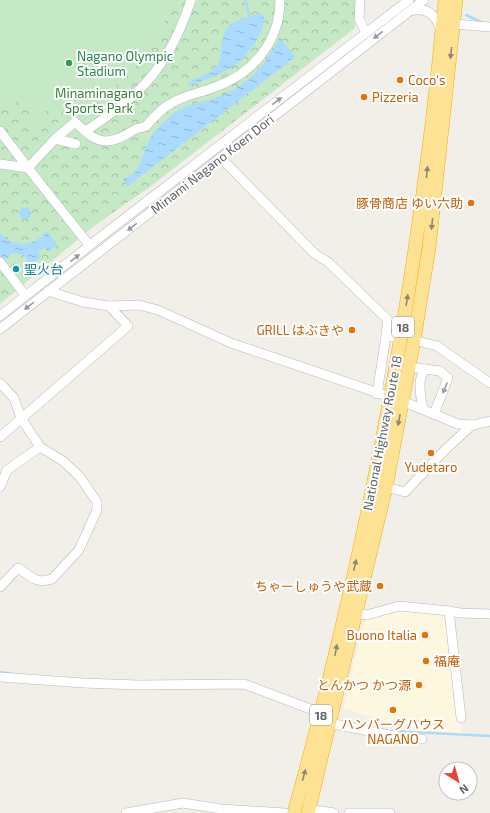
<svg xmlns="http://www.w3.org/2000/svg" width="490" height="813" font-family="'Exo 2','Noto Sans JP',sans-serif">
<defs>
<pattern id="park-crowns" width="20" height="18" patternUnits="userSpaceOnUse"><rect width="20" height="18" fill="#c5e8c5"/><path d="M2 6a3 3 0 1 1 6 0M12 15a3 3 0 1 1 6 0" fill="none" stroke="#a3c0a4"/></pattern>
<pattern id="water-ripples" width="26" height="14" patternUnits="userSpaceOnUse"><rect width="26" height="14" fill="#aadaff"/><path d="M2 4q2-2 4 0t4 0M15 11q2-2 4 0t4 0" fill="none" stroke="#8eb4d2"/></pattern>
</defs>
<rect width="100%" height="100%" fill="#f1efe8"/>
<polygon fill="#fef7e0" points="402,609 445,612 462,734 413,730 343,708 365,619"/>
<polygon fill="url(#park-crowns)" points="0,0 356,0 355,28 151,186 94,226 0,304"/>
<path fill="#c5e8c5" d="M0,0H172C162,43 122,91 80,107C74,109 66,110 59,112L58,105L47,110L41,118L45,124L23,122L30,116C28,109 25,104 17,100L14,107L0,100Z"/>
<g fill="url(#water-ripples)">
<path d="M260,13L264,18C264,26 260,34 256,41C240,69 215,77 186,86C195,75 205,77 214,69C226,58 217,38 229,26C237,19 251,17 260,13Z"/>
<path d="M280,37L295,57L128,186L123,180C146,168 139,158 150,139C155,129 165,121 173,114C185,105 201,102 215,98C246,88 266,65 280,37Z"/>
<circle cx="25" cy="213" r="6"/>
<path d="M47,231L57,245L48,252L44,247L38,251L41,257L31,265L24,255L13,253L3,260L0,257V233C14,247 34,248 47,231Z"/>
</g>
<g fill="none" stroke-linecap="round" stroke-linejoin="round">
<g stroke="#aadaff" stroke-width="2.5">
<polyline points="245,0 250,18"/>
<polyline points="466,15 483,23"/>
<polyline points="0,672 14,674"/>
<polyline points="393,731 490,736"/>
</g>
<defs>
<g id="minor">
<polyline points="360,0 359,19 366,32"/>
<path d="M410,11C427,6 436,15 441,31"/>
<polyline points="454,24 490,27"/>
<polyline points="0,131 28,168 0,164"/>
<path d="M86,131C103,119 120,108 135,94C163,68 179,36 191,0"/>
<polyline points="55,139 76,144"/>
<polyline points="221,158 315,254 328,262 388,320 386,336 401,338"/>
<path d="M86,241L28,168L55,139L75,122C84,130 93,141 106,141C118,141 126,134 136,129C140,127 145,128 147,125C154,117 161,109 170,104C184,95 200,93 215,87C253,74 280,41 280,0"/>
<polyline points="0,262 22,291"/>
<polyline points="48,291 83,302 109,306 139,305 158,310 231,343 402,401 458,424 474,425 490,421"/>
<polyline points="0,316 112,228 409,0"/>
<polyline points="0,329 424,0"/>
<polyline points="414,340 437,346 490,383"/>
<polyline points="409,367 440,371 448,378 434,414"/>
<polyline points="0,383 14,398 21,418 40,447 63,461 80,477 97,502 97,510 79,550 52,579 42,581 34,579 18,568 0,587"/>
<polyline points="377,394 386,336"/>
<path d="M423,409C421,397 416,378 426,369"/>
<polyline points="0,437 128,326 109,306"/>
<polyline points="0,487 7,470 40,447"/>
<polyline points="386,487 405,492 446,449 472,425"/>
<polyline points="449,611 460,613 490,614"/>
<polyline points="356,613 367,615 399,606 449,611 461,718"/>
<polyline points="0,677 83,683 138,685 244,684 321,713"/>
<polyline points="329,723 409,739 422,739"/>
<polyline points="309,809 334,813"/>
<polyline points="126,813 183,803 221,809 285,813"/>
<polyline points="349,813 390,813"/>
</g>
<g id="highway">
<path d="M294,813C368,547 420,275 445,0"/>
<polyline points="308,813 386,487 414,340 429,248 456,0"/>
</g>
</defs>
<use href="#minor" stroke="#b5b8bc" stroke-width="10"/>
<use href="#highway" stroke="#f9ab00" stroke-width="14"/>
<use href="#minor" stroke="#fff" stroke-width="9"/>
<use href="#highway" stroke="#fde293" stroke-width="13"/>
</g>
<defs><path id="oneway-solid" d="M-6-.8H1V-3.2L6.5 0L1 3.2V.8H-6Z"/></defs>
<g fill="#979a9d">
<use href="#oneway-solid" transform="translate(378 35) rotate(142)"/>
<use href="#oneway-solid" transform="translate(277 101) rotate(-38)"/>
<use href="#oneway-solid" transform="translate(132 227) rotate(142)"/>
<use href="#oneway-solid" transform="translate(75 258) rotate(-38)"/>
<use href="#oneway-solid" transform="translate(29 306) rotate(142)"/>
<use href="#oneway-solid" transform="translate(445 388) rotate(112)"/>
</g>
<g fill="#8e8975">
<use href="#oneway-solid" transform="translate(451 53) rotate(96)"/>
<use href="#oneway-solid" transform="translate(427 172) rotate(-84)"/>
<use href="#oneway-solid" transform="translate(432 224) rotate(96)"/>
<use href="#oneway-solid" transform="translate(407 300) rotate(-81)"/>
<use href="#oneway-solid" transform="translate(399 420) rotate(101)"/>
<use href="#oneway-solid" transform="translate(355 565) rotate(-77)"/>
<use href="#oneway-solid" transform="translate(336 650) rotate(-79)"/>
<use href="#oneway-solid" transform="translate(304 775) rotate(-75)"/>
</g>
<circle fill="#2e9e5b" stroke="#fff" stroke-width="1.5" cx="69" cy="63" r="4"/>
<g fill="#e8710a" stroke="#fff" stroke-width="1.5">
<circle cx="400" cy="80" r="4"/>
<circle cx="364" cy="97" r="4"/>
<circle cx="471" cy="203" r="4"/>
<circle cx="352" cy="330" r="4"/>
<circle cx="431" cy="453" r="4"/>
<circle cx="380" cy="586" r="4"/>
<circle cx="425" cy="635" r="4"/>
<circle cx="426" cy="661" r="4"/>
<circle cx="419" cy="685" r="4"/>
<circle cx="393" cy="710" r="4"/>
</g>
<circle fill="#0f9aa8" stroke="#fff" stroke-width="1.5" cx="16" cy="269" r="4"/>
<g text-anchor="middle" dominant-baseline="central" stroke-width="4" stroke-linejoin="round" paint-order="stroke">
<g fill="#fff" stroke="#8f9295" stroke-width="1">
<rect x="392" y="317" width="22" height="20" rx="3"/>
<rect x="310" y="705" width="22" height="20" rx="3"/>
</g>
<g font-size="12" font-weight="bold" fill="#5f6368">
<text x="403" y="327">18</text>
<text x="321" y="715">18</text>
</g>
<g font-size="13" fill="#27864d" stroke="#fff" text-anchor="start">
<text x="77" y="56">Nagano Olympic<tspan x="77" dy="15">Stadium</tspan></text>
</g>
<g font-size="13" fill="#c56008" stroke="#fff" text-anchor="end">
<text x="408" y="80" text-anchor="start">Coco's</text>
<text x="372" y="97" text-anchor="start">Pizzeria</text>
<text x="463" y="203">豚骨商店 ゆい六助</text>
<text x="344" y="330">GRILL はぶきや</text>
<text x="431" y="467" text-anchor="middle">Yudetaro</text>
<text x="372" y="586">ちゃーしゅうや武蔵</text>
<text x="417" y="635">Buono Italia</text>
<text x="434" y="661" text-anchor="start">福庵</text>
<text x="411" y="685">とんかつ かつ源</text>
<text x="393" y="724" text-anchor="middle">ハンバーグハウス<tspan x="393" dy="15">NAGANO</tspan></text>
</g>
<g font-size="13" fill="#348238" stroke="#fff">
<text x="99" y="93">Minaminagano<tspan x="99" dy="15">Sports Park</tspan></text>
</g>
<g font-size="13" fill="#5f6368" stroke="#fff">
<text transform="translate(212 164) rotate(-38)">Minami Nagano Koen Dori</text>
<text transform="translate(382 433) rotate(-79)">National Highway Route 18</text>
</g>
<g font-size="13" fill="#0d838f" stroke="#fff" text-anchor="start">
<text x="24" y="269">聖火台</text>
</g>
</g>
<g transform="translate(458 781) rotate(143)"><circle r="19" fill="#ffffff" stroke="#bfc1c3"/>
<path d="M0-3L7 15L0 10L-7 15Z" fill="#ea4335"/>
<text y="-6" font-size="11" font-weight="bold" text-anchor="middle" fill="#5f6368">N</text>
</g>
</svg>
